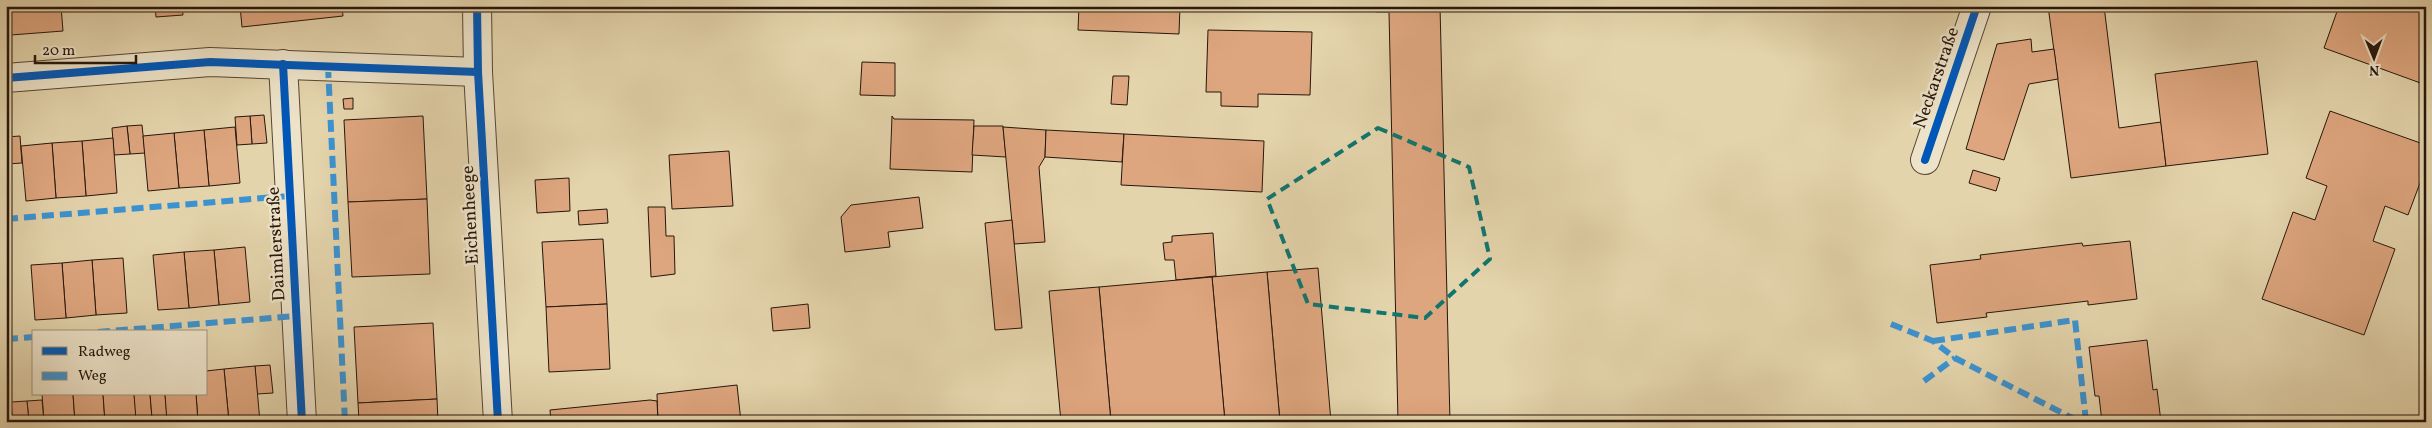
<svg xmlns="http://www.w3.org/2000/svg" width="2432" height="428" font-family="Vollkorn,serif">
<rect width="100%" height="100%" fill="#e4d4ac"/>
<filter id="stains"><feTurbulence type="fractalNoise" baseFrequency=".004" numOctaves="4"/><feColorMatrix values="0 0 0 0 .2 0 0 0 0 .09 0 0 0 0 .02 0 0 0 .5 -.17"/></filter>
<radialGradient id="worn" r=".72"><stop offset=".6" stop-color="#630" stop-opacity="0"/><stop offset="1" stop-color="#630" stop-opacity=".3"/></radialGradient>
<g fill="#dea67f" stroke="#26160b">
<polygon points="6,6 61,6 63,31 11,35 10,23 6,23"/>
<polygon points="155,6 182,6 183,15 156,17"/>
<polygon points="240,6 342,6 343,16 242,27"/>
<polygon points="1079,6 1180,6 1179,34 1078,30"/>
<polygon points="1375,6 1440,6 1450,422 1398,422 1389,12 1376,12"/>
<polygon points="2048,6 2104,6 2119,128 2161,122 2166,166 2071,178"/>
<polygon points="2339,6 2426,6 2426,85 2324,48"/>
<polygon points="1208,30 1312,32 1310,95 1258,94 1258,107 1221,106 1221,92 1206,92"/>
<polygon points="2031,39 2032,52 2054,49 2058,79 2029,84 2004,160 1966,149 1997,44"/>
<polygon points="2257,61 2268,154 2166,166 2155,74"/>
<polygon points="862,62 895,63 895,96 860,95"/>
<polygon points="1113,76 1129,76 1127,105 1111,104"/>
<polygon points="353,98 353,109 344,109 343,99"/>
<polygon points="2330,111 2426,145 2426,167 2408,215 2385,206 2373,241 2395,249 2364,335 2262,299 2293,212 2315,220 2327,186 2306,178"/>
<polygon points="264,115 267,143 252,144 250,116"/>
<polygon points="250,116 252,144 237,145 235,117"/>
<polygon points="423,116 427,199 348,202 344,120"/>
<polygon points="892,116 894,119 974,120 972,172 890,169"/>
<polygon points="142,125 145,153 130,154 127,126"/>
<polygon points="127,126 130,154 114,155 112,128"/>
<polygon points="974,126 1003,126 1006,157 972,155"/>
<polygon points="235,127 240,183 209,186 204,130"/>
<polygon points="1003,127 1046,130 1045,157 1039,167 1045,242 1014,244"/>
<polygon points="204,130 209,186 179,188 174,133"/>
<polygon points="1046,130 1124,134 1122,162 1045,157"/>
<polygon points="174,133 179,188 148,191 143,136"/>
<polygon points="1124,134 1264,141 1262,192 1121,185"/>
<polygon points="20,136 22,163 7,164 6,137"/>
<polygon points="113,138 117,193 86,196 82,141"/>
<polygon points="82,141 86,196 56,198 52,143"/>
<polygon points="52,143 56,198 26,201 21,146"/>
<polygon points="729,151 733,206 672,209 669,155"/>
<polygon points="1973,170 2000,178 1996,191 1969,183"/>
<polygon points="569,178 570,211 537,213 535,180"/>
<polygon points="919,197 923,228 888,232 890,247 845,252 841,217 851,205"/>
<polygon points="427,199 430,274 352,277 348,202"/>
<polygon points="648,207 665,207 666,236 674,236 675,274 651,277"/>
<polygon points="607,209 608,223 579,225 578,211"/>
<polygon points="1012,220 1022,328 995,330 985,223"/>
<polygon points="1213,233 1216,276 1176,280 1174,260 1165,260 1163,243 1172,242 1172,236"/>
<polygon points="603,239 607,304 546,307 542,242"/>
<polygon points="2130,241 2137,299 2088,305 2088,301 1986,313 1987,317 1937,323 1930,265 1981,259 1980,255 2082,243 2083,246"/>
<polygon points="245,247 250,302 219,305 214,250"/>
<polygon points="214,250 219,305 189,308 184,252"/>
<polygon points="184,252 189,308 158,310 153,255"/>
<polygon points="123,258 127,313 96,315 92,260"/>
<polygon points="92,260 96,315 66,318 62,263"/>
<polygon points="62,263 66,318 35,320 31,265"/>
<polygon points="1318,268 1331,422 1280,422 1267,272"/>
<polygon points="1267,272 1280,422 1225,422 1212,277"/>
<polygon points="1212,277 1225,422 1111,422 1099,287"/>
<polygon points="1099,287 1111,422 1061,422 1049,291"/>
<polygon points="607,304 610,369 549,372 546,307"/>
<polygon points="808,304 810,328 773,331 771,308"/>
<polygon points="433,323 437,399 358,403 354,327"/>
<polygon points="2147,340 2153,390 2157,389 2161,422 2102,422 2099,396 2095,396 2089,347"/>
<polygon points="270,365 273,393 257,394 255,366"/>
<polygon points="255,366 260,422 229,422 224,369"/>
<polygon points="224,369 229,422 198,422 196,394 206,394 206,371"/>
<polygon points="737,385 741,422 658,422 657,394"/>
<polygon points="6,388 10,388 13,422 6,422"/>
<polygon points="42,394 73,394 75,422 44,422"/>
<polygon points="73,394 103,394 105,422 75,422"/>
<polygon points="103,394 134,394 137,422 105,422"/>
<polygon points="134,394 150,394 152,418 136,420"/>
<polygon points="150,394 165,394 167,417 152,418"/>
<polygon points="165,394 196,394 198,422 167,422"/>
<polygon points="437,399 438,422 359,422 358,403"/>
<polygon points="42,400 44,422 29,422 27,401"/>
<polygon points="650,400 657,401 658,422 551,422 550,410"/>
<polygon points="27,401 29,422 13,422 11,402"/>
</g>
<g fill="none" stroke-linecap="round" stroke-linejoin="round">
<defs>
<g id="minor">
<polyline points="477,6 478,72 498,422"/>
<polyline points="283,64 302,422"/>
<polyline points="6,78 210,62 478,72"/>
<polyline points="1925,160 1977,6"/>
</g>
</defs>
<use href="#minor" stroke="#564633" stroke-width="30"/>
<use href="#minor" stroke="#ede3c9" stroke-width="28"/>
<g stroke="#3b93d2" stroke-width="6" stroke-dasharray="12 6" stroke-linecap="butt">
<polyline points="328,66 345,422"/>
<polyline points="6,219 289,196"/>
<polyline points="1891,324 1933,341 1955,358 2080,422"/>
<polyline points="98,332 296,316"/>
<polyline points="6,339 34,337"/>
<polyline points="1933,341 2075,320 2086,422"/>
<polyline points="1924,381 1955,358"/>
</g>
<defs>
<g id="cycleway">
<polyline points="477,6 478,72 498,422"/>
<polyline points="283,64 302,422"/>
<polyline points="6,78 210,62 478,72"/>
<polyline points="1925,160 1977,6"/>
</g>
</defs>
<use href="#cycleway" stroke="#ede3c9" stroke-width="11"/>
<use href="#cycleway" stroke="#0057b8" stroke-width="8"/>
</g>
<path fill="none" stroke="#0f766e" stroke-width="4" stroke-dasharray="10 6" stroke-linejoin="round" d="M1378,128L1469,167L1490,259L1425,318L1308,304L1267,199Z"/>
<g text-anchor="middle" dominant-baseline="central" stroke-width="5" stroke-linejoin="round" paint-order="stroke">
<g font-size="18" fill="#26160b" stroke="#ede3c9">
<text transform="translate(1937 78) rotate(-71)">Neckarstraße</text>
<text transform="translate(471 215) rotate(-93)">Eichenheege</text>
<text transform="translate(277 244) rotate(-93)">Daimlerstraße</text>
</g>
</g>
<rect width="2432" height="428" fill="none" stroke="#e4d4ac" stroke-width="25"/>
<rect x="8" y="8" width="2417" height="413" fill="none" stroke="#26160b" stroke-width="2.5"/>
<rect x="12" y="12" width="2407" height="403" fill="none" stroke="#26160b"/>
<rect x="32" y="330" width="175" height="65" fill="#ede3c9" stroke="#9d917d"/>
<rect x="42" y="347" width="25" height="8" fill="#0057b8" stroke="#9d917d"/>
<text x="78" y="356" font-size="15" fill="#26160b">Radweg</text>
<rect x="42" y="372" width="25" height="8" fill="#3b93d2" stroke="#9d917d"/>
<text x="78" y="380" font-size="15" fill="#26160b">Weg</text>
<g transform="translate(2374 58) rotate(179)" stroke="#ede3c9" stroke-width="4" paint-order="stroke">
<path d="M0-4L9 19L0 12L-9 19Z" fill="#26160b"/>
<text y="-8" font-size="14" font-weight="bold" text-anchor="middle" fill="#26160b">N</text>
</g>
<path d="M35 55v8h101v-8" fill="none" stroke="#26160b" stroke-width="2.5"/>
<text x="42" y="55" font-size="15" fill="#26160b" stroke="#ede3c9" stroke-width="4" paint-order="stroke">20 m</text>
<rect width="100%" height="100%" filter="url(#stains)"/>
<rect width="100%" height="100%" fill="url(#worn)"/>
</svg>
